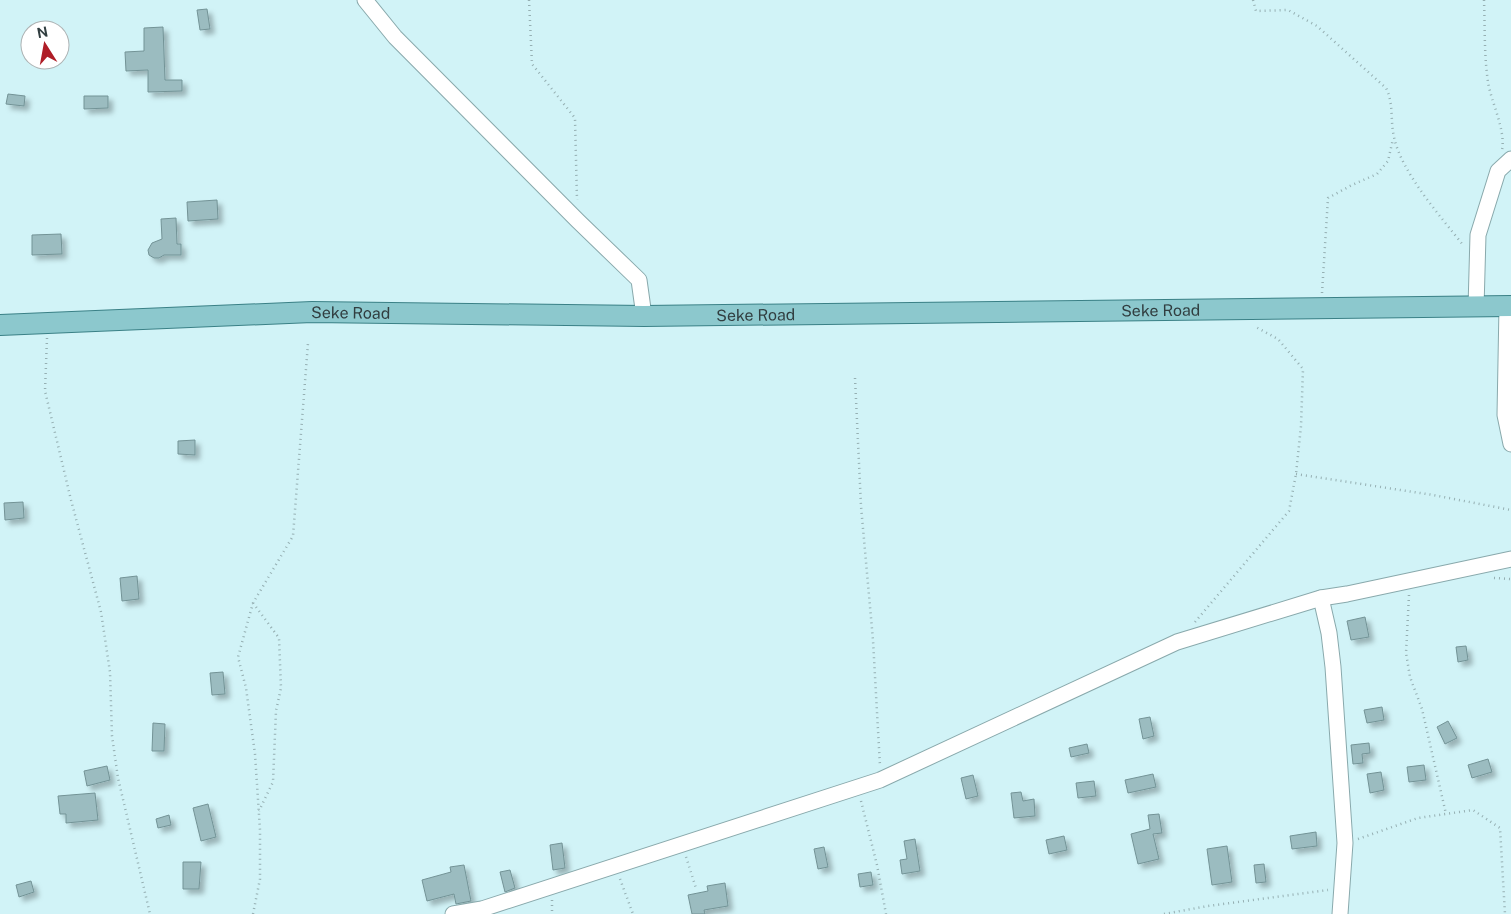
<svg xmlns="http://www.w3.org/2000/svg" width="1511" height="914" font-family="'Public Sans',sans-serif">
<defs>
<filter id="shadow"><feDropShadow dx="4.5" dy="4.5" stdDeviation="2.5" flood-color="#0004"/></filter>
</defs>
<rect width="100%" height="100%" fill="#d1f3f7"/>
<g fill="#9bbcc0" stroke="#739396" filter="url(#shadow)">
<polygon points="207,9 210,29 200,30 197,10"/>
<polygon points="163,27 165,80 182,80 182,91 148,92 148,70 126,71 125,52 144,51 144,28"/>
<polygon points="8,94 25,96 24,106 6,104"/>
<polygon points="84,96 108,96 108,108 84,109"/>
<polygon points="217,200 218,219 188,221 187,202"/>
<polygon points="176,218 177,244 181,244 181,255 164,255 159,258 154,258 149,255 148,250 152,243 162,239 161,219"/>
<polygon points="61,234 62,254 32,255 32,235"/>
<polygon points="195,440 195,455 178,454 178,441"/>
<polygon points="23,502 24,518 5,520 4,503"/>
<polygon points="137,576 139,599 122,601 120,578"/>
<polygon points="1365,617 1369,637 1351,640 1347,621"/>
<polygon points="1466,646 1468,660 1458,662 1456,647"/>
<polygon points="223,672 225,694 212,695 210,673"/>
<polygon points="1382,707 1384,720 1367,723 1364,710"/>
<polygon points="1150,717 1154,736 1143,739 1139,719"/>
<polygon points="1448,721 1457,738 1445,744 1437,727"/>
<polygon points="153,723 165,724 164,751 152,751"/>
<polygon points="1369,743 1370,753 1362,754 1363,763 1353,764 1351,745"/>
<polygon points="1087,744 1089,753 1071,757 1069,748"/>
<polygon points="1488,759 1492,772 1472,778 1468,765"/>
<polygon points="1424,765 1426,780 1409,782 1407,767"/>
<polygon points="107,766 110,780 87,786 84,771"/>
<polygon points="1381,772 1384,790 1370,793 1367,774"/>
<polygon points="1153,774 1156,787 1128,793 1125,780"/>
<polygon points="973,775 978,796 966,799 961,778"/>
<polygon points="1094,781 1096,796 1078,798 1076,783"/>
<polygon points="1021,792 1023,801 1034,799 1035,816 1014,818 1011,793"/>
<polygon points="95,793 98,820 66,823 66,814 60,814 58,796"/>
<polygon points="208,804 216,837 201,841 193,808"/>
<polygon points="1159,814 1162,833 1153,834 1159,859 1138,864 1131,834 1150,829 1148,815"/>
<polygon points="169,815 171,825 158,828 156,819"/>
<polygon points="1316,832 1317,846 1292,849 1290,836"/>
<polygon points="1064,836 1067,850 1049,854 1046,840"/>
<polygon points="915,839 920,871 902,874 900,860 907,859 904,841"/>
<polygon points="562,843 565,868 553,870 550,845"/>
<polygon points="1227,846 1232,882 1212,885 1207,849"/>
<polygon points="824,847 828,867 818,869 814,849"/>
<polygon points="183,862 201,862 199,889 183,889"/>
<polygon points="1264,864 1266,882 1256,883 1254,865"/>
<polygon points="464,865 471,901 456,904 454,894 427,901 422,880 451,872 450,867"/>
<polygon points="510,870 515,888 505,892 500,872"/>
<polygon points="871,872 873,885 860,887 858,874"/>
<polygon points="31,881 34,892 19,897 16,885"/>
<polygon points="725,883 728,906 704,910 705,914 692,914 688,895 708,891 707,886"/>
</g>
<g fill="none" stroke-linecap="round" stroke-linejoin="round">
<defs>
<g id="minor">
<polyline points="365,0 395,37 578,221 639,280 644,316"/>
<polyline points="1507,306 1505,415 1511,444"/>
<polyline points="1476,308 1478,235 1498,171 1511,159"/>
<polyline points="1321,598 1329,633 1333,667 1345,843 1340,914"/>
<polyline points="453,914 482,909 880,780 1177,642 1321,598 1347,594 1511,559"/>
</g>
<g id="major">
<path id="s1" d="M0,325L312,312L644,316L1511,306"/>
</g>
</defs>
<use href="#minor" stroke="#89a9ac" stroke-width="17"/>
<use href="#major" stroke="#3a8086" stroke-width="22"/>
<g stroke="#95afb2" stroke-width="2.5" stroke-dasharray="1 4" stroke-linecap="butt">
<polyline points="529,0 532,64 575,118 577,200"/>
<path d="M1253,0L1256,11L1288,10L1317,26L1386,88C1394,104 1390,120 1394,137C1401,172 1441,217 1463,245"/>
<path d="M1484,0C1485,27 1484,55 1488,82C1491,102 1506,130 1502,150"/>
<polyline points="1322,293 1328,198 1352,185 1377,174 1388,161 1393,139"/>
<polyline points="47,338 45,391 71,500 101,612 110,672 112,736 118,778 150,914"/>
<polyline points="855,378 861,506 873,640 880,766"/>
<polyline points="1296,474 1433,495 1511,510"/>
<polyline points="1494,578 1511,579"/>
<polyline points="1409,595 1406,653 1410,677 1422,709 1446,814"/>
<polyline points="253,603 279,638 281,688 276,711 273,782 259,811"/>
<polyline points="1195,622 1289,511 1296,474 1301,426 1303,369 1278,339 1254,326"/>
<polyline points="861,801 877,865 886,914"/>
<polyline points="1358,839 1418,818 1473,810 1500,828 1505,914"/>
<polyline points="686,857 696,888"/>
<polyline points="620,879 633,914"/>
<polyline points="552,900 552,914"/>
<polyline points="253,914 260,879 260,830 255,754 246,688 238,657 253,603 293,536 308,343"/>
<polyline points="1164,914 1208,906 1328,890"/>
</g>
<use href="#minor" stroke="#fff" stroke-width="15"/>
<use href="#major" stroke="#8cc8cd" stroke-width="20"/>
</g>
<g text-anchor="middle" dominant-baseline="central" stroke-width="4.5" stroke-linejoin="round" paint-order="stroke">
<g font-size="16" fill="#313e40" stroke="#fff">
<text stroke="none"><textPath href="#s1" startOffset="1161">Seke Road</textPath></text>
<text stroke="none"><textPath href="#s1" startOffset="351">Seke Road</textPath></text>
<text stroke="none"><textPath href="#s1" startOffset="756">Seke Road</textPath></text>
</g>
</g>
<g transform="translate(45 45) rotate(349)"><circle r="24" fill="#ffffff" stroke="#adb2b3"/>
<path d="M0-4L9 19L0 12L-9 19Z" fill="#af1d27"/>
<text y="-8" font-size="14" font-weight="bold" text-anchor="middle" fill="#313e40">N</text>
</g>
</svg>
